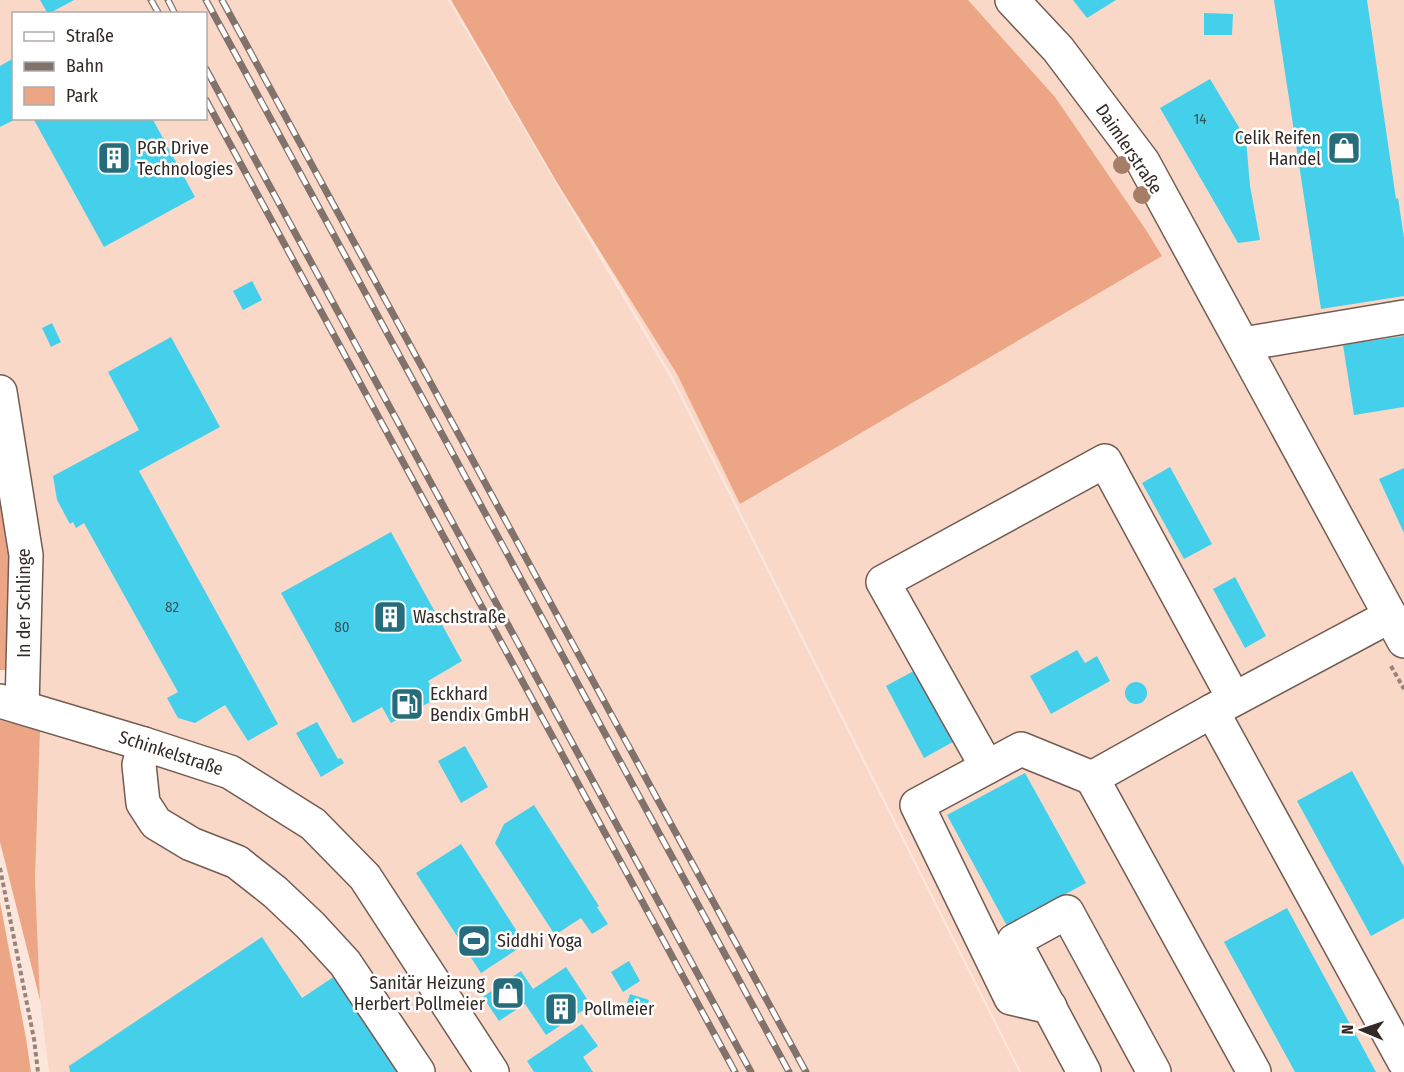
<svg xmlns="http://www.w3.org/2000/svg" width="1404" height="1072" font-family="'Fira Sans Condensed',sans-serif">
<rect width="100%" height="100%" fill="#fce6dc"/>
<g fill="#fad8c8" fill-rule="evenodd">
<path d="M0,0H448L672,381L1019,1072H49L40,1000L35,879L40,731L14,724L11,555L0,479ZM14,14H206V118H14Z"/>
<polygon points="452,0 1404,0 1404,1072 1021,1072 674,379"/>
</g>
<g fill="#eda685">
<polygon points="451,0 968,0 1055,97 1146,230 1162,256 740,504 677,374 559,186"/>
<polygon points="0,479 11,555 12,665 6,670 0,670"/>
<polygon points="0,720 40,731 35,879 40,1000 0,842"/>
<polygon points="0,902 26,1038 31,1072 0,1072"/>
</g>
<g fill="#44cfeb">
<polygon points="40,0 74,0 48,14"/>
<polygon points="1073,0 1116,0 1087,18"/>
<polygon points="1274,0 1367,0 1396,199 1398,198 1404,238 1404,296 1321,309"/>
<polygon points="1204,13 1233,14 1232,35 1204,35"/>
<polygon points="14,58 14,120 0,127 0,66"/>
<polygon points="1210,79 1246,139 1250,186 1260,240 1238,243 1160,108"/>
<polygon points="33,118 152,118 195,197 104,247"/>
<polygon points="252,281 262,300 243,310 233,291"/>
<polygon points="52,323 61,342 51,347 42,328"/>
<polygon points="1404,336 1404,407 1354,415 1343,345"/>
<polygon points="171,337 220,427 139,471 278,724 248,741 225,705 195,723 178,718 167,698 178,692 84,523 76,528 73,522 70,524 57,500 53,476 139,430 108,372"/>
<polygon points="1170,467 1212,544 1184,559 1142,483"/>
<polygon points="1404,468 1404,533 1379,479"/>
<polygon points="391,532 462,661 428,681 437,698 432,701 391,723 382,707 353,723 281,593"/>
<polygon points="1235,577 1266,636 1245,648 1213,589"/>
<polygon points="1077,650 1085,663 1097,656 1110,681 1051,714 1030,676"/>
<polygon points="921,667 960,738 924,758 886,686"/>
<circle cx="1136" cy="693" r="11"/>
<polygon points="317,722 338,759 341,758 344,763 321,777 296,733"/>
<polygon points="465,746 488,787 461,803 438,761"/>
<polygon points="1352,771 1404,867 1404,918 1371,936 1297,801"/>
<polygon points="1025,773 1086,883 1007,926 947,815"/>
<polygon points="534,805 599,906 597,907 608,924 592,934 581,918 555,935 495,843 504,824"/>
<polygon points="461,844 525,944 481,973 416,873"/>
<polygon points="1287,908 1376,1072 1295,1072 1224,942"/>
<polygon points="262,937 302,998 335,976 398,1072 70,1072 69,1066"/>
<polygon points="629,961 640,981 623,992 611,972"/>
<polygon points="566,967 591,1005 546,1035 525,1004 499,1021 483,997 521,971 533,989"/>
<polygon points="630,994 649,1000 645,1013 626,1007"/>
<polygon points="582,1024 598,1046 583,1057 593,1072 534,1072 527,1061"/>
</g>
<g fill="none" stroke-linecap="round" stroke-linejoin="round">
<defs>
<g id="minor">
<polyline points="1012,0 1058,49 1143,162 1404,641"/>
<polyline points="1243,344 1404,317"/>
<polyline points="0,392 26,555 22,707"/>
<polyline points="1390,616 1212,711 1404,1061"/>
<polyline points="0,701 144,744 230,772 313,824 365,877 492,1072"/>
<polyline points="1212,711 1092,778 1254,1072"/>
<polyline points="144,744 139,765 143,803 156,823 191,844 237,862 275,892 310,925 345,963 418,1072"/>
<polyline points="987,767 883,582 1105,461 1234,699"/>
<polyline points="1050,1007 1011,998 917,805 1021,749 1092,778"/>
<polyline points="1084,1072 1014,941 1067,912 1154,1072"/>
</g>
</defs>
<use href="#minor" stroke="#735c52" stroke-width="36"/>
<g stroke="#95857e" stroke-width="4" stroke-dasharray="4.5 3" stroke-linecap="butt">
<polyline points="1391,666 1404,689"/>
<polyline points="0,868 34,1039 38,1072"/>
</g>
<use href="#minor" stroke="#fff" stroke-width="33"/>
<defs>
<g id="rail">
<polyline points="151,0 159,14"/>
<polyline points="168,0 175,14"/>
<polyline points="206,0 789,1072"/>
<polyline points="222,0 806,1072"/>
<polyline points="206,69 751,1072"/>
<polyline points="206,100 735,1072"/>
</g>
</defs>
<use href="#rail" stroke="#81736c" stroke-width="7"/>
<use href="#rail" stroke="#fff" stroke-width="4.5" stroke-dasharray="14" stroke-linecap="butt"/>
</g>
<g fill="#a67e67">
<circle cx="1122" cy="165" r="9"/>
<circle cx="1142" cy="195" r="9"/>
</g>
<defs>
<symbol id="shop-square" viewBox="-11 -11 22 22"><rect x="-9" y="-9" width="18" height="18" rx="4" fill="#266c7b" stroke="#fff"/><path d="M-5-2.5h2.3a2.7 3.5 0 0 1 5.4 0H5L5.5 6h-11ZM-1.5-2.5h3a1.5 2.3 0 0 0-3 0Z" fill="#fff"/></symbol>
<symbol id="building-square" viewBox="-11 -11 22 22"><rect x="-9" y="-9" width="18" height="18" rx="4" fill="#266c7b" stroke="#fff"/><path d="M-4-6H4V6H1V3H-1V6H-4ZM-2.5-4.3h1.7v1.8h-1.7ZM.8-4.3h1.7v1.8H.8ZM-2.5-1h1.7V.8h-1.7ZM.8-1h1.7V.8H.8Z" fill="#fff"/></symbol>
<symbol id="fuel-square" viewBox="-11 -11 22 22"><rect x="-9" y="-9" width="18" height="18" rx="4" fill="#266c7b" stroke="#fff"/><path d="M-5.5-6h7V0h2V4h1.3V-2.5L3-4.5l.8-.8L6-3V5H2.5V1h-1V6h-7ZM-4.2-4.7v3.2H.2V-4.7Z" fill="#fff"/></symbol>
<symbol id="stadium-square" viewBox="-11 -11 22 22"><rect x="-9" y="-9" width="18" height="18" rx="4" fill="#266c7b" stroke="#fff"/><path d="M0-5a6.5 5 0 1 0 0 10a6.5 5 0 1 0 0-10ZM-3.5-1.8h7v3.6h-7Z" fill="#fff"/></symbol>
</defs>
<g fill-rule="evenodd">
<use href="#shop-square" x="1325" y="129" width="38" height="38"/>
<use href="#building-square" x="95" y="139" width="38" height="38"/>
<use href="#building-square" x="371" y="598" width="38" height="38"/>
<use href="#fuel-square" x="388" y="685" width="38" height="38"/>
<use href="#stadium-square" x="455" y="922" width="38" height="38"/>
<use href="#shop-square" x="489" y="974" width="38" height="38"/>
<use href="#building-square" x="542" y="990" width="38" height="38"/>
</g>
<g text-anchor="middle" dominant-baseline="central" stroke-width="5" stroke-linejoin="round" paint-order="stroke">
<g font-size="15" fill="#385356">
<text x="1200" y="119">14</text>
<text x="172" y="607">82</text>
<text x="342" y="627">80</text>
</g>
<g font-size="18" fill="#342a25" stroke="#fff" text-anchor="start">
<text x="1321" y="138" text-anchor="end">Celik Reifen<tspan x="1321" dy="21">Handel</tspan></text>
<text x="137" y="148">PGR Drive<tspan x="137" dy="21">Technologies</tspan></text>
<text x="413" y="617">Waschstraße</text>
<text x="430" y="694">Eckhard<tspan x="430" dy="21">Bendix GmbH</tspan></text>
<text x="497" y="941">Siddhi Yoga</text>
<text x="485" y="983" text-anchor="end">Sanitär Heizung<tspan x="485" dy="21">Herbert Pollmeier</tspan></text>
<text x="584" y="1009">Pollmeier</text>
</g>
<g font-size="18" fill="#342a25" stroke="#fff">
<text transform="translate(1129 149) rotate(56)">Daimlerstraße</text>
<text transform="translate(24 603) rotate(-90)">In der Schlinge</text>
<text transform="translate(171 753) rotate(18)">Schinkelstraße</text>
</g>
</g>
<rect x="12" y="12" width="195" height="108" fill="#ffffff" stroke="#aeaaa8" stroke-width="1.5"/>
<rect x="24" y="32" width="30" height="9" fill="#ffffff" stroke="#aeaaa8" stroke-width="1.5"/>
<text x="66" y="42" font-size="18" fill="#342a25">Straße</text>
<rect x="24" y="62" width="30" height="9" fill="#81736c" stroke="#aeaaa8" stroke-width="1.5"/>
<text x="66" y="72" font-size="18" fill="#342a25">Bahn</text>
<rect x="24" y="87" width="30" height="18" fill="#eda685" stroke="#aeaaa8" stroke-width="1.5"/>
<text x="66" y="102" font-size="18" fill="#342a25">Park</text>
<g transform="translate(1362 1030) rotate(272)" stroke="#ffffff" stroke-width="4.5" paint-order="stroke">
<path d="M0-4.5L10 22L0 15L-10 22Z" fill="#342a25"/>
<text y="-9" font-size="16" font-weight="bold" text-anchor="middle" fill="#342a25">N</text>
</g>
</svg>
